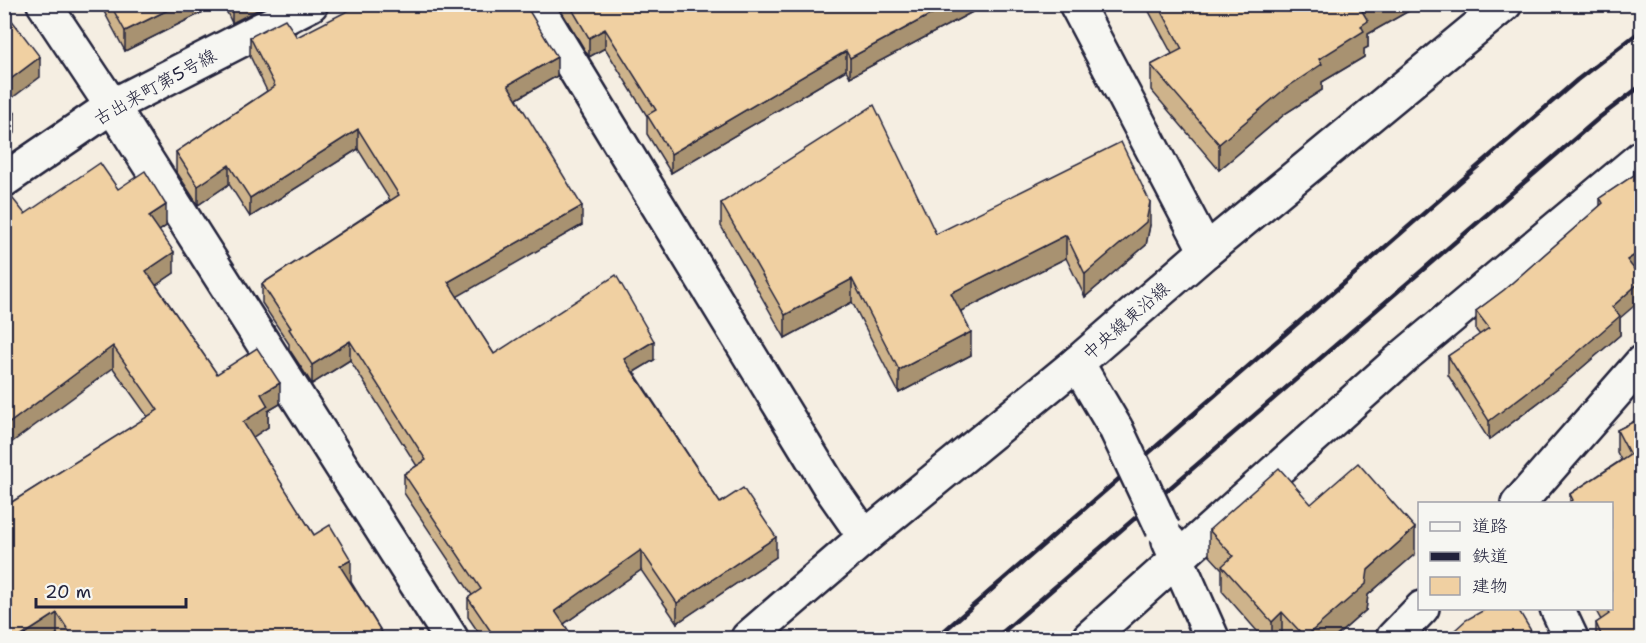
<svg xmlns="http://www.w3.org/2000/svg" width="1646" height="643" font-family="'Shantell Sans','Klee One',sans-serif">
<rect width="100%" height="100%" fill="#f5eee2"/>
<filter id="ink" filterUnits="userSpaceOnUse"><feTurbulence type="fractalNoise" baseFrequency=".0167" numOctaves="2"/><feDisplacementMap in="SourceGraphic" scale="12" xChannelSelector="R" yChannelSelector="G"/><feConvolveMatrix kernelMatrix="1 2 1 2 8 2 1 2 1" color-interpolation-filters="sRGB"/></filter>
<g filter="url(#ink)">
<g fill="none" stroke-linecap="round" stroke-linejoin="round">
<defs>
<g id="street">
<polyline points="44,4 112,106 451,638"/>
<polyline points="535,4 830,487 865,537"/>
<polyline points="1076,4 1206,251"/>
<polyline points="4,180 112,106 311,4"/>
<polyline points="1077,363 1116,429"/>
<polyline points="1518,504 1642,362"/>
<polyline points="1169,541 1212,638"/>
<polyline points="1557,608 1571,638"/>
<polyline points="748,638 865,537 1077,363 1206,251 1505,4"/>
<polyline points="1089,638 1403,357 1642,157"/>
<polyline points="1393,638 1422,608"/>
</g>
</defs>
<use href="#street" stroke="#22223b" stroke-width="38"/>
<use href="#street" stroke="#f6f6f2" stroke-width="33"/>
<g stroke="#22223b" stroke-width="4.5">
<polyline points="936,638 1577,80 1642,30"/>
<polyline points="996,638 1600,117 1642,85"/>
</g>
<defs>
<polyline id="street-bridge" points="1116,429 1163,529"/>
</defs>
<use href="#street-bridge" stroke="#22223b" stroke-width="38" stroke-linecap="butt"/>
<use href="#street-bridge" stroke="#f6f6f2" stroke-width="33"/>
</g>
<g fill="#ceb38b" stroke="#22223b" stroke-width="1.5">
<polygon points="100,4 219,4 125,51"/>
<polygon points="223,4 265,4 265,6 232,23"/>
<polygon points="557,4 978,4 978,9 850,77 846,70 671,173 647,134 647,116 605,48 589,57"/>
<polygon points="1145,4 1421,4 1368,34 1368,47 1364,49 1364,57 1322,82 1322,90 1286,113 1219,170 1151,90 1151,65 1172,54"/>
<polygon points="250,37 297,37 557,76 517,99 582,225 457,296 494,354 654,360 634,372 720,503 776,557 677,623 641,570 564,624 574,639 483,639 468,617 468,598 472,595 404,493 404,474 417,466 350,360 312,384 289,349 289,344 262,303 262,284 390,200 358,149 250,217 229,184 198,205 176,171 176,152 267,91 250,56"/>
<polygon points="1641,163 1637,273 1620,318 1620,335 1563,384 1489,440 1448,375 1448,356 1480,335 1476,330 1476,311 1504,290 1600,206 1600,198 1634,175 1634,169"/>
<polygon points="721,203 936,234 1150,225 1146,245 1085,297 1066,258 961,311 971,355 899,393 852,302 785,338 721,226"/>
<polygon points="25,214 166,226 159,231 174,273 156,285 217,374 280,404 268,411 268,427 252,437 314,535 351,582 386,639 60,639 57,634 49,639 4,639 4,507 148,417 113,368"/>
<polygon points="1641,418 1641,639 1596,639 1596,623 1601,620 1595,609 1611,609 1570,502 1570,494 1621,460 1617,452 1617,430"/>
<polygon points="1311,504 1415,554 1368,595 1366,610 1333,639 1283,639 1282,638 1282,639 1264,639 1222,591 1222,569 1209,555 1209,530"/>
</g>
<g fill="#a89271" stroke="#22223b" stroke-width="1.5">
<polygon points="180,4 219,4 125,51 125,31"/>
<polygon points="232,4 265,4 265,6 232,23"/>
<polygon points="950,4 978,4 978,9 850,77 850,58"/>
<polygon points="1375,4 1421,4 1368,34 1368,47 1364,49 1364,57 1322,82 1322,90 1286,113 1219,170 1219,144 1319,59 1362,11"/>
<polygon points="605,29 605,48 589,57 589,38"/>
<polygon points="846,51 846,70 671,173 671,154"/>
<polygon points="40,57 40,77 4,104 4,84"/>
<polygon points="557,57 557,76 508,104 508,85"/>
<polygon points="15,113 15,133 4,139 4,120"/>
<polygon points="358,129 358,149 250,217 250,198"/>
<polygon points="229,165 229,184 198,205 198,186"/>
<polygon points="1150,202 1150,225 1146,245 1085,297 1085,274"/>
<polygon points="166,205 166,226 149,238 149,216"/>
<polygon points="582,206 582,225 448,302 448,282"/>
<polygon points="1066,235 1066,258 951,316 951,293"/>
<polygon points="1641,251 1641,270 1627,280 1627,260"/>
<polygon points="174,252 174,273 146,292 146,271"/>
<polygon points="852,279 852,302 785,338 785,315"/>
<polygon points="1641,281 1641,300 1620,318 1620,335 1563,384 1489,440 1489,421 1612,307"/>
<polygon points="971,332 971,355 899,393 899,370"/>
<polygon points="350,341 350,360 312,384 312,365"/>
<polygon points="654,341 654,360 624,378 624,359"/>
<polygon points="113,346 113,368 4,448 4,427"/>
<polygon points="280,383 280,404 268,411 268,427 243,444 243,422 261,394"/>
<polygon points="1415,528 1415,554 1368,595 1366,610 1333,639 1305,639 1305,637 1368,570"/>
<polygon points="776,537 776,557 677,623 677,603"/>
<polygon points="641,550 641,570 555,630 555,611"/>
<polygon points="351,560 351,582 340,588 340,566"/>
<polygon points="1282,612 1282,639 1272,639 1272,622"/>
<polygon points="57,613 57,634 49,639 17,639"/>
</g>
<g fill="#f0d0a2" stroke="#22223b" stroke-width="1.5">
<polygon points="110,4 180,4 125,31"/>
<polygon points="361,4 525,4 557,57 508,85 582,206 448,282 494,354 616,275 654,341 624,359 720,503 743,488 776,537 677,603 641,550 555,611 574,639 496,639 468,598 481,589 404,474 426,460 350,341 312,365 289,329 291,328 262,284 399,195 358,129 250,198 229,165 198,186 176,152 275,86 250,37 285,19 297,37"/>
<polygon points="569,4 950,4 850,58 846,51 671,154 647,115 656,110 605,29 589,38"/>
<polygon points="1158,4 1375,4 1362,11 1368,21 1361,26 1364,31 1319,59 1322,64 1286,88 1219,144 1151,65 1182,49"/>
<polygon points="4,10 40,57 4,84"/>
<polygon points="4,98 15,113 4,120"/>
<polygon points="874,105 936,234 1121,142 1150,202 1146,222 1085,274 1066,235 951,293 971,332 899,370 852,279 785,315 721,203"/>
<polygon points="100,163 118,189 145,171 166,205 149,216 174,252 146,271 217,374 257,348 280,383 261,394 268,406 243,422 314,535 330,525 351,560 340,566 386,639 74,639 57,613 17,639 8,639 4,633 4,507 158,410 113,346 4,427 4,197 9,194 25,214"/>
<polygon points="1641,163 1641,251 1627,260 1641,278 1641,281 1612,307 1620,316 1563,365 1489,421 1448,356 1489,328 1476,311 1504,290 1603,203 1600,198 1637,173 1634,169"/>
<polygon points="1641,418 1641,639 1603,639 1596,623 1609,614 1606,609 1611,609 1611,504 1567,504 1573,500 1570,494 1630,455 1617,430"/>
<polygon points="1358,463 1415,528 1368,570 1366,584 1305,637 1282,612 1272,622 1222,566 1233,556 1209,530 1279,468 1311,504"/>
<polygon points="1486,609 1518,609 1536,639 1445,639 1466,620"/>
</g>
</g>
<g text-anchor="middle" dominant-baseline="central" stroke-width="4.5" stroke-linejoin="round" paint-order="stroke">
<g font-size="18" fill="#22223b" stroke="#f6f6f2">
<text transform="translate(155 87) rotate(-29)">古出来町第5号線</text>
<text transform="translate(1126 321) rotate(-41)">中央線東沿線</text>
</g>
</g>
<rect width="1646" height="643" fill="none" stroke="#f6f6f2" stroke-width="24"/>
<rect x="12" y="12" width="1622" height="619" fill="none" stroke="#22223b" stroke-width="2" filter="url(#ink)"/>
<rect x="1418" y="502" width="195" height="108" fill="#f6f6f2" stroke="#a1a1a9" stroke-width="1.5"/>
<rect x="1430" y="522" width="30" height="9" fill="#f6f6f2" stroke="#a1a1a9" stroke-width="1.5"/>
<text x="1472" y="532" font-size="18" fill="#22223b">道路</text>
<rect x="1430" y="552" width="30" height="9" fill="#22223b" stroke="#a1a1a9" stroke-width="1.5"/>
<text x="1472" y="562" font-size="18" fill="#22223b">鉄道</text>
<rect x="1430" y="577" width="30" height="18" fill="#f0d0a2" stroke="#a1a1a9" stroke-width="1.5"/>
<text x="1472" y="592" font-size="18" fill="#22223b">建物</text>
<path d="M36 598v9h150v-9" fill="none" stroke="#22223b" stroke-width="3"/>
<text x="45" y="598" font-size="18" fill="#22223b" stroke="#f6f6f2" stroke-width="4.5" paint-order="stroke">20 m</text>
</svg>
